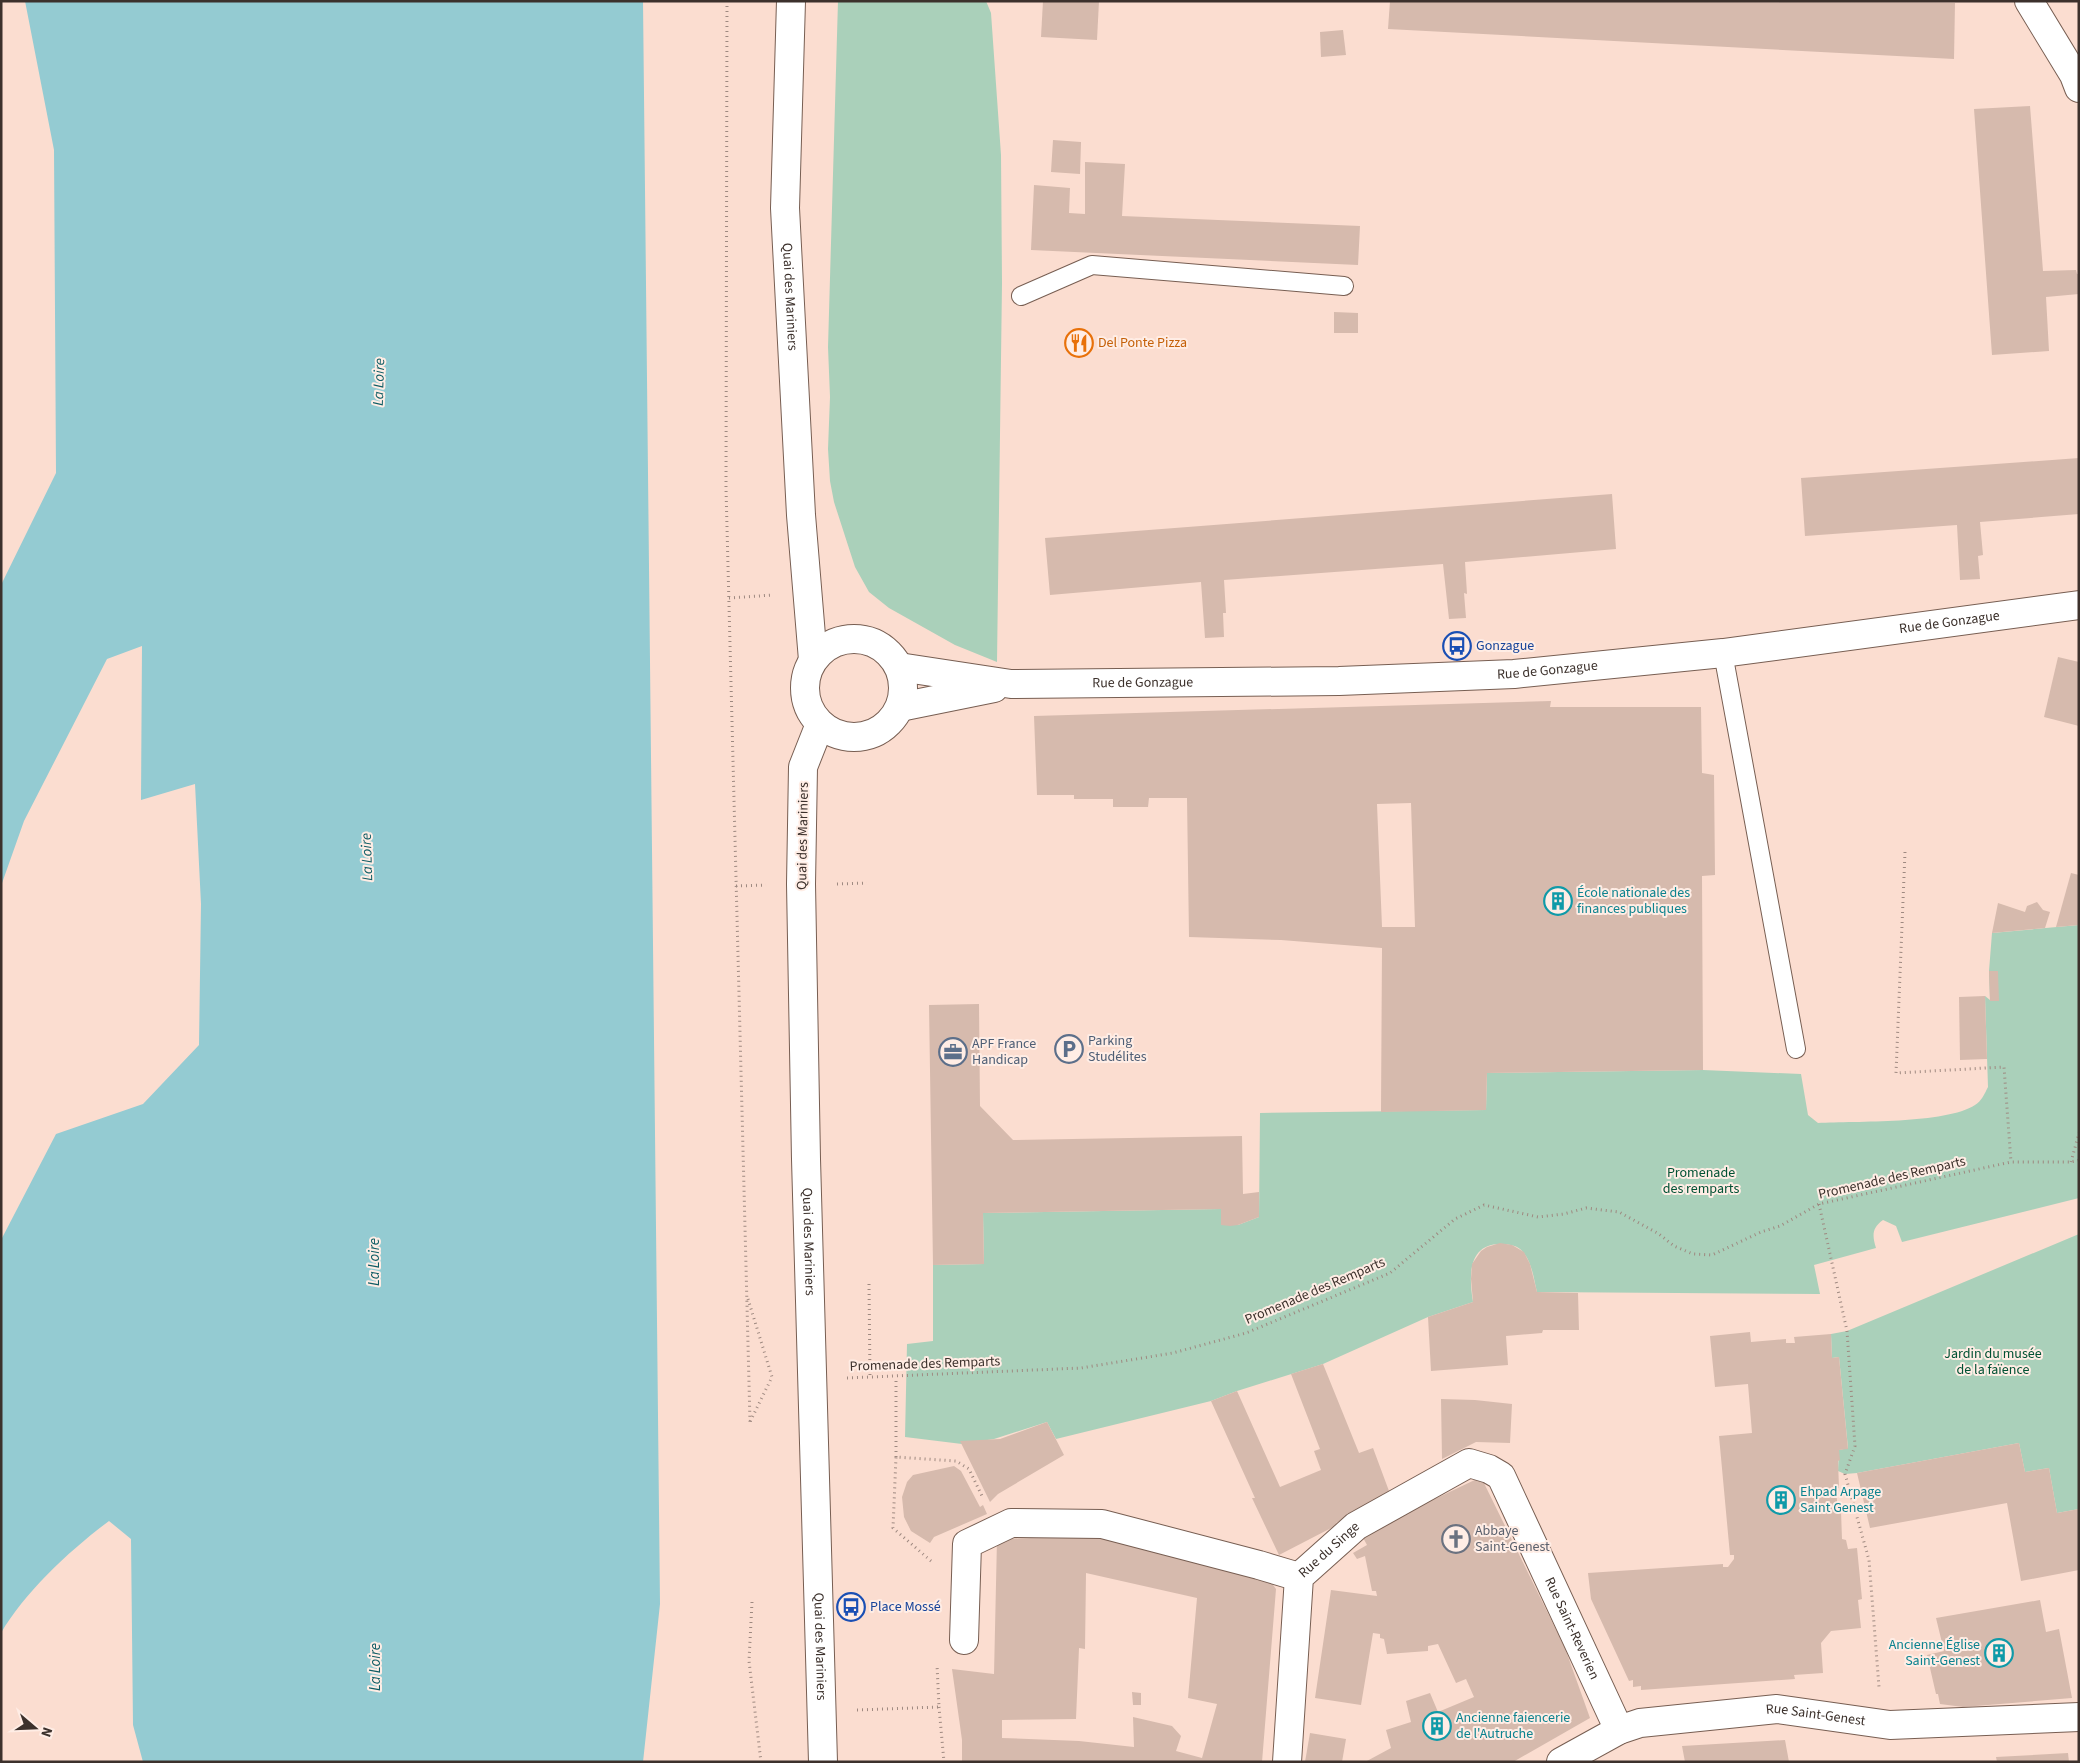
<svg xmlns="http://www.w3.org/2000/svg" width="2080" height="1763" font-family="'Source Sans 3',sans-serif">
<rect width="100%" height="100%" fill="#fbddd0"/>
<g fill="#aad0ba">
<polygon points="838,1 986,1 991,13 1001,155 1002,283 997,662 955,645 889,608 869,592 855,567 834,502 830,481 828,449 830,397 828,347"/>
<path d="M2079,925V1198L1902,1242L1896,1226L1883,1220C1872,1228 1872,1235 1876,1248L1814,1265L1820,1294L1537,1292C1534,1280 1532,1262 1523,1252C1519,1246 1509,1244 1502,1244C1467,1243 1469,1277 1473,1302L1428,1317L1323,1364L1237,1391L1211,1401L1056,1439L1047,1422L994,1439L962,1444L905,1437L907,1344L933,1341V1265L984,1264L983,1213L1221,1209V1225H1238L1259,1217L1260,1113L1486,1110L1487,1073L1703,1070L1801,1074L1808,1115L1818,1123C1855,1121 1946,1124 1975,1105C1981,1102 1985,1093 1988,1087L1985,996L1990,1000L1989,971L1992,933Z"/>
<polygon points="2079,1234 2079,1509 2057,1513 2049,1468 2025,1472 2019,1443 1857,1473 1845,1474 1838,1471 1839,1450 1848,1448 1839,1357 1832,1358 1831,1334 1847,1331"/>
</g>
<path fill="#94cbd2" d="M25,1H643L660,1604L643,1762H143L133,1725L131,1539L109,1521C70,1550 25,1592 1,1633V1240L56,1134L143,1104L199,1045L201,904L195,784L141,800L142,646L107,659L24,821L1,886V585L56,473L54,150Z"/>
<g fill="#d6baad" fill-rule="evenodd">
<polygon points="1043,1 1099,1 1097,40 1041,37"/>
<polygon points="1390,1 1955,3 1954,59 1388,29"/>
<polygon points="1343,30 1346,55 1321,57 1320,32"/>
<polygon points="2030,106 2043,271 2076,270 2077,274 2079,274 2079,294 2046,297 2049,351 1992,355 1974,109"/>
<polygon points="1053,140 1081,142 1080,174 1051,172"/>
<polygon points="1085,162 1125,164 1122,216 1360,226 1358,265 1031,250 1034,185 1070,188 1069,213 1085,214"/>
<polygon points="1334,312 1358,313 1358,333 1334,333"/>
<polygon points="2079,458 2079,514 1980,522 1983,555 1978,556 1980,579 1960,580 1957,525 1805,536 1801,478"/>
<polygon points="1612,494 1616,549 1465,562 1467,594 1464,593 1466,618 1449,619 1443,564 1224,580 1226,613 1223,613 1224,637 1205,638 1201,582 1050,595 1045,538"/>
<polygon points="2058,657 2079,662 2079,726 2044,717"/>
<path d="M1551,701L1550,707H1701L1702,773L1714,775L1715,875L1702,876L1703,1070L1487,1073L1486,1110L1381,1112L1382,948L1281,940L1189,937L1187,798H1149L1148,807H1113V799H1074V795H1037L1034,716ZM1411,803L1415,927H1382L1377,804Z"/>
<polygon points="2071,873 2079,875 2079,925 2056,927"/>
<polygon points="2037,902 2043,910 2050,912 2045,928 1992,933 1998,903 2025,912 2027,906"/>
<polygon points="1989,971 1998,971 1999,1001 1990,1001"/>
<polygon points="1985,996 1987,1059 1960,1060 1959,997"/>
<polygon points="979,1004 980,1106 1013,1140 1242,1136 1243,1194 1259,1192 1259,1217 1238,1225 1230,1226 1221,1225 1221,1209 983,1213 984,1264 933,1265 929,1005"/>
<polygon points="1500,1243 1512,1245 1524,1252 1530,1264 1537,1292 1578,1293 1579,1330 1543,1330 1542,1333 1506,1336 1508,1365 1431,1371 1428,1317 1473,1302 1471,1279 1472,1264 1481,1251 1487,1247"/>
<polygon points="1750,1332 1751,1342 1786,1339 1786,1343 1795,1343 1794,1337 1831,1334 1832,1358 1839,1357 1848,1449 1839,1450 1840,1460 1838,1461 1839,1488 1836,1489 1838,1512 1841,1511 1842,1539 1846,1540 1848,1549 1857,1548 1862,1599 1858,1600 1861,1628 1831,1631 1821,1643 1823,1673 1794,1675 1795,1679 1641,1690 1641,1686 1633,1687 1633,1680 1629,1681 1591,1599 1588,1573 1723,1564 1723,1567 1728,1567 1734,1559 1734,1555 1730,1555 1719,1436 1752,1433 1748,1384 1715,1387 1710,1336"/>
<polygon points="1323,1364 1359,1453 1373,1448 1389,1491 1336,1523 1337,1525 1279,1555 1252,1498 1255,1498 1211,1401 1237,1391 1280,1487 1321,1470 1314,1451 1320,1449 1291,1374"/>
<polygon points="1441,1399 1475,1400 1512,1404 1510,1443 1476,1442 1442,1459"/>
<polygon points="1047,1422 1064,1455 998,1494 990,1502 960,1441 1000,1439"/>
<polygon points="2019,1443 2025,1472 2049,1468 2057,1513 2079,1509 2079,1570 2021,1581 2007,1503 1870,1528 1857,1473"/>
<polygon points="954,1466 961,1471 980,1507 983,1505 987,1514 934,1537 930,1543 911,1531 904,1517 902,1497 907,1482 913,1475"/>
<polygon points="1481,1477 1565,1648 1590,1718 1513,1762 1365,1762 1391,1748 1386,1730 1411,1722 1406,1701 1430,1693 1438,1712 1474,1697 1466,1679 1456,1683 1438,1644 1428,1646 1428,1651 1387,1654 1384,1639 1380,1638 1380,1634 1373,1633 1361,1705 1315,1698 1331,1590 1377,1596 1376,1591 1372,1591 1365,1556 1357,1559 1353,1553 1367,1545 1361,1534"/>
<path d="M1092,1536L1268,1578L1276,1589L1262,1762H962V1740L952,1669L994,1674L997,1539ZM1086,1573L1197,1598L1188,1698L1217,1704L1202,1758L1176,1751L1181,1736L1172,1726L1133,1717L1134,1747L1079,1741L1002,1738V1720L1076,1719L1079,1648L1085,1649Z"/>
<polygon points="2040,1600 2046,1632 2059,1629 2072,1698 1963,1707 1940,1704 1938,1694 1936,1694 1927,1655 1944,1651 1936,1618"/>
<polygon points="1132,1692 1141,1693 1141,1705 1133,1705"/>
<polygon points="1310,1733 1346,1739 1342,1762 1305,1762"/>
<polygon points="1785,1740 1789,1762 1685,1762 1682,1746"/>
<polygon points="2068,1753 2069,1762 1997,1762 1996,1757"/>
</g>
<g fill="none" stroke-linecap="round" stroke-linejoin="round">
<defs>
<g id="lane">
<polyline points="1021,296 1092,265 1344,286"/>
<polyline points="1723,653 1796,1049"/>
</g>
<g id="street">
<polyline points="2029,1 2074,75 2079,88"/>
<polyline points="964,1640 967,1544 1011,1523 1102,1524 1259,1565 1299,1577"/>
<path id="s1" d="M1287,1762L1299,1577L1356,1526L1469,1463L1489,1469L1501,1476L1619,1730"/>
<path id="s2" d="M1561,1762L1619,1730L1640,1723L1777,1709L1890,1725L2079,1717"/>
</g>
<g id="secondary">
<path id="s3" d="M791,1L785,208L801,515L813,660"/>
<circle cx="854" cy="688" r="49"/>
<path id="s4" d="M899,667L1011,684L1339,681L1514,674L1723,653L2079,605"/>
<polyline points="900,707 994,688"/>
<path id="s5" d="M820,724L803,767L801,884L806,1159L823,1762"/>
</g>
</defs>
<use href="#lane" stroke="#775e52" stroke-width="20"/>
<use href="#street" stroke="#775e52" stroke-width="30"/>
<use href="#secondary" stroke="#775e52" stroke-width="30"/>
<g stroke="#9e8980" stroke-width="3" stroke-dasharray="1 4" stroke-linecap="butt">
<polyline points="727,1 726,488 750,1422"/>
<polyline points="729,598 773,595"/>
<polyline points="1905,852 1896,1073 2004,1067 2011,1162"/>
<polyline points="837,884 867,883"/>
<polyline points="736,886 766,885"/>
<polyline points="2071,1162 2079,1133"/>
<polyline points="1819,1204 1847,1331 1855,1446 1845,1474 1869,1560 1879,1687"/>
<polyline points="869,1284 870,1378"/>
<polyline points="748,1299 772,1377 750,1422"/>
<polyline points="847,1378 1081,1368 1173,1353 1246,1333 1390,1273 1455,1219 1484,1205 1538,1217 1564,1214 1586,1208 1619,1212 1659,1234 1674,1246 1693,1254 1712,1255 1761,1232 1780,1226 1819,1204 2011,1162 2071,1162 2079,1160"/>
<polyline points="896,1457 896,1377"/>
<polyline points="931,1561 893,1528 896,1457 956,1461 969,1469 982,1496"/>
<polyline points="752,1602 749,1661 761,1762"/>
<polyline points="939,1707 944,1762"/>
<polyline points="857,1710 939,1707 937,1665"/>
</g>
<use href="#lane" stroke="#fff" stroke-width="18"/>
<use href="#street" stroke="#fff" stroke-width="28"/>
<use href="#secondary" stroke="#fff" stroke-width="28"/>
</g>
<defs>
<symbol id="restaurant-ring" viewBox="-11 -11 22 22"><circle r="9.5" fill="#ffede5" stroke="#e8710a" stroke-width="1.5"/><path d="M-5-6h1v4h1v-4h1v4h1v-4h1v5L-1.5 .5V6h-2V.5L-5-1ZM5-6V6H3V1.5H1.5Q1.5-4 5-6Z" fill="#e8710a"/></symbol>
<symbol id="bus-ring" viewBox="-11 -11 22 22"><circle r="9.5" fill="#ffede5" stroke="#1a4fb4" stroke-width="1.5"/><path d="M-5-6H5V4H4V6H2V4H-2V6H-4V4H-5ZM-3.5-4V0h7V-4ZM-3.5 1.2v1.5H-2V1.2ZM2 1.2v1.5H3.5V1.2Z" fill="#1a4fb4"/></symbol>
<symbol id="building-ring" viewBox="-11 -11 22 22"><circle r="9.5" fill="#ffede5" stroke="#0f9aa8" stroke-width="1.5"/><path d="M-4-6H4V6H1V3H-1V6H-4ZM-2.5-4.3h1.7v1.8h-1.7ZM.8-4.3h1.7v1.8H.8ZM-2.5-1h1.7V.8h-1.7ZM.8-1h1.7V.8H.8Z" fill="#0f9aa8"/></symbol>
<symbol id="parking-ring" viewBox="-11 -11 22 22"><circle r="9.5" fill="#ffede5" stroke="#5c6f8a" stroke-width="1.5"/><path d="M-3.5-5.5H1a3.5 3.5 0 0 1 0 7H-1V5.5H-3.5ZM-1-3.4V-.6H.8a1.4 1.4 0 0 0 0-2.8Z" fill="#5c6f8a"/></symbol>
<symbol id="office-ring" viewBox="-11 -11 22 22"><circle r="9.5" fill="#ffede5" stroke="#5c6f8a" stroke-width="1.5"/><path d="M-6-3h4V-5.5h4V-3h4V5H-6ZM-1-4.5V-3h2v-1.5ZM-6 0V1H6V0Z" fill="#5c6f8a"/></symbol>
<symbol id="church-ring" viewBox="-11 -11 22 22"><circle r="9.5" fill="#ffede5" stroke="#6b7280" stroke-width="1.5"/><path d="M-1.2-6h2.4v3.5h3.3v2.4h-3.3V6h-2.4V-.1h-3.3v-2.4h3.3Z" fill="#6b7280"/></symbol>
</defs>
<g fill-rule="evenodd">
<use href="#restaurant-ring" x="1063" y="327" width="32" height="32"/>
<use href="#bus-ring" x="1441" y="630" width="32" height="32"/>
<use href="#building-ring" x="1542" y="885" width="32" height="32"/>
<use href="#parking-ring" x="1053" y="1033" width="32" height="32"/>
<use href="#office-ring" x="937" y="1036" width="32" height="32"/>
<use href="#building-ring" x="1765" y="1484" width="32" height="32"/>
<use href="#church-ring" x="1440" y="1523" width="32" height="32"/>
<use href="#bus-ring" x="835" y="1591" width="32" height="32"/>
<use href="#building-ring" x="1983" y="1637" width="32" height="32"/>
<use href="#building-ring" x="1421" y="1710" width="32" height="32"/>
</g>
<g text-anchor="middle" dominant-baseline="central" stroke-width="4" stroke-linejoin="round" paint-order="stroke">
<g font-size="14" fill="#3c312c" stroke="#ffede5">
<text stroke="none"><textPath href="#s3" startOffset="296">Quai des Mariniers</textPath></text>
<text stroke="none"><textPath href="#s4" startOffset="1055">Rue de Gonzague</textPath></text>
<text stroke="none"><textPath href="#s4" startOffset="650">Rue de Gonzague</textPath></text>
<text stroke="none"><textPath href="#s4" startOffset="245">Rue de Gonzague</textPath></text>
<text transform="translate(803 836) rotate(-89)">Quai des Mariniers</text>
<text transform="translate(1892 1178) rotate(-13)">Promenade des Remparts</text>
<text stroke="none"><textPath href="#s5" startOffset="521">Quai des Mariniers</textPath></text>
<text transform="translate(1315 1291) rotate(-23)">Promenade des Remparts</text>
<text transform="translate(925 1364) rotate(-2)">Promenade des Remparts</text>
<text stroke="none"><textPath href="#s1" startOffset="226">Rue du Singe</textPath></text>
<text stroke="none"><textPath href="#s1" startOffset="594">Rue Saint-Reverien</textPath></text>
<text stroke="none"><textPath href="#s5" startOffset="926">Quai des Mariniers</textPath></text>
<text stroke="none"><textPath href="#s2" startOffset="265">Rue Saint-Genest</textPath></text>
</g>
<g font-size="14" fill="#c56008" stroke="#ffede5" text-anchor="start">
<text x="1098" y="343">Del Ponte Pizza</text>
</g>
<g font-size="14" fill="#164399" stroke="#ffede5" text-anchor="start">
<text x="1476" y="646">Gonzague</text>
<text x="870" y="1607">Place Mossé</text>
</g>
<g font-size="14" fill="#0d838f" stroke="#ffede5" text-anchor="start">
<text x="1577" y="893">École nationale des<tspan x="1577" dy="16">finances publiques</tspan></text>
<text x="1800" y="1492">Ehpad Arpage<tspan x="1800" dy="16">Saint Genest</tspan></text>
<text x="1980" y="1645" text-anchor="end">Ancienne Église<tspan x="1980" dy="16">Saint-Genest</tspan></text>
<text x="1456" y="1718">Ancienne faiencerie<tspan x="1456" dy="16">de l'Autruche</tspan></text>
</g>
<g font-size="14" fill="#4e5e75" stroke="#ffede5" text-anchor="start">
<text x="1088" y="1041">Parking<tspan x="1088" dy="16">Studélites</tspan></text>
<text x="972" y="1044">APF France<tspan x="972" dy="16">Handicap</tspan></text>
</g>
<g font-size="14" fill="#005133" stroke="#ffede5">
<text x="1701" y="1173">Promenade<tspan x="1701" dy="16">des remparts</tspan></text>
<text x="1993" y="1354">Jardin du musée<tspan x="1993" dy="16">de la faïence</tspan></text>
</g>
<g font-size="14" fill="#5b616d" stroke="#ffede5" text-anchor="start">
<text x="1475" y="1531">Abbaye<tspan x="1475" dy="16">Saint-Genest</tspan></text>
</g>
<g font-size="15" font-style="italic" fill="#0e5c64" stroke="#ffede5">
<text transform="translate(379 382) rotate(-88)">La Loire</text>
<text transform="translate(367 857) rotate(-92)">La Loire</text>
<text transform="translate(374 1262) rotate(-90)">La Loire</text>
<text transform="translate(375 1667) rotate(-90)">La Loire</text>
</g>
</g>
<rect width="2080" height="1763" fill="none" stroke="#3c312c" stroke-width="5"/>
<g transform="translate(35 1728) rotate(109)" stroke="#ffede5" stroke-width="4" paint-order="stroke">
<path d="M0-4L9 19L0 12L-9 19Z" fill="#3c312c"/>
<text y="-8" font-size="14" font-weight="bold" text-anchor="middle" fill="#3c312c">N</text>
</g>
</svg>
